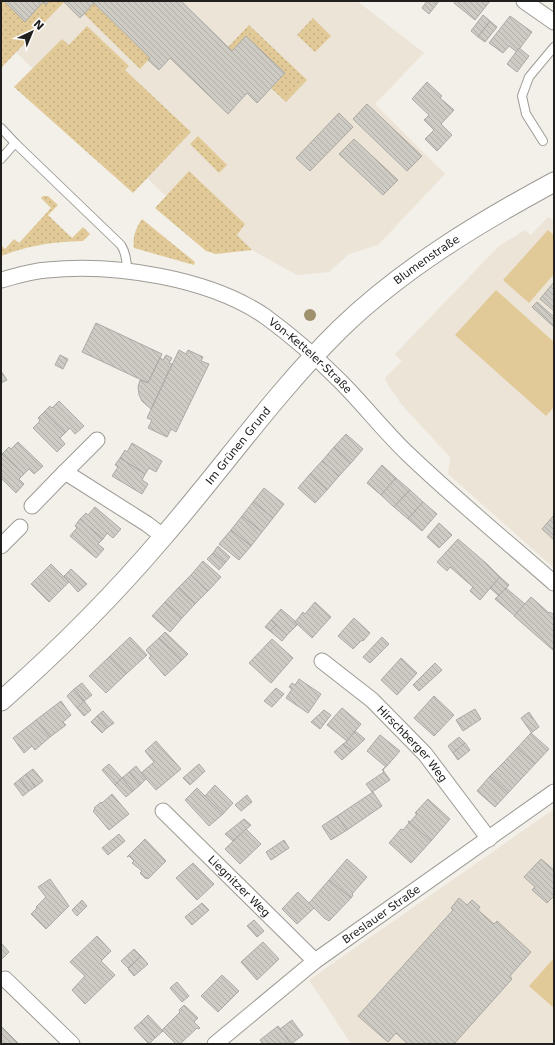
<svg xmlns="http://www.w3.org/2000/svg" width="555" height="1045" font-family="'DejaVu Sans',sans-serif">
<defs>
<pattern id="green-dots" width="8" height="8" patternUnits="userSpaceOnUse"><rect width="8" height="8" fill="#e2ca98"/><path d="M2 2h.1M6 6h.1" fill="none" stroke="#c2ad83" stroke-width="1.8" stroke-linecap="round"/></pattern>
<pattern id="building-back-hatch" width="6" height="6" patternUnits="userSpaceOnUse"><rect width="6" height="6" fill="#cecbc4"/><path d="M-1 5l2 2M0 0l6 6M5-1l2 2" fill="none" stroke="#b1aea8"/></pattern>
</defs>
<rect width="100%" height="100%" fill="#f3f0ea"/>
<g fill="#ebe4d7">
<polygon points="1,1 357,1 424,53 375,104 445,174 378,245 349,254 329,272 297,275 252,250 166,196 1,38"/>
<polygon points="548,217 554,220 554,568 448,474 450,457 402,405 388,385 385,378 402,361 395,354 499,246 525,230 531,235"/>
<polygon points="554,809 554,1044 351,1044 309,980"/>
</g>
<g fill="url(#green-dots)">
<polygon points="1,1 4,1 25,21 43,2 46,4 49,1 65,1 1,68"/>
<polygon points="94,3 150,58 140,69 84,14"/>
<polygon points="313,18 331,36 315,52 297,35"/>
<polygon points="249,25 307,80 286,102 271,88 285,73 246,36 232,51 228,47"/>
<polygon points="87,26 129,66 125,70 191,132 133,193 14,87 62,39 69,45"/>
<polygon points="198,136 227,165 219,173 190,144"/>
<polygon points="189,171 245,224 237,235 252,250 216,254 206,251 155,208"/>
<path d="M43,196H48L58,205L48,215L72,238L83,227L90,234L83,241C51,242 31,245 1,256V245L5,249L14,239L19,243L51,208L41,198Z"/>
<path d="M142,219L195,262L194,265L134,248C132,237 136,228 142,219Z"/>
</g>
<g fill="#e2ca98">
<polygon points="548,230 554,235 554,274 529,303 503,280"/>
<polygon points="496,290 554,342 554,407 546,416 455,335"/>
<polygon points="554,958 554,1008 529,986"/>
</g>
<g fill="url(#building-back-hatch)" stroke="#aba9a3">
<polygon points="4,1 49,1 46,5 43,2 25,22"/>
<polygon points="65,1 92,1 94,3 80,18 64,2"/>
<polygon points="92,1 181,1 232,51 246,36 285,73 257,103 247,93 228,114 170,58 159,70 148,60 150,58"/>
<polygon points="427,1 439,1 429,14 422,8"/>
<polygon points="455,1 490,1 475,20 454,3"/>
<polygon points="483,15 490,21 478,37 471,31"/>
<polygon points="510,16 532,32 517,52 509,46 503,53 489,43"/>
<polygon points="490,21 497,27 485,42 478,37"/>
<polygon points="519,48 529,56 517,72 507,64"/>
<polygon points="427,82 442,96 440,98 454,110 441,124 452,135 437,151 425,139 434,130 424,120 429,115 412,99"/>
<polygon points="367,104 422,156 407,171 353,119"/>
<polygon points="339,113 353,127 310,171 296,158"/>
<polygon points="354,139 398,180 383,195 339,154"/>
<polygon points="554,282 554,311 540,299"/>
<polygon points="537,302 554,317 554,327 532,307"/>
<polygon points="96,323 162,354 148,383 82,352"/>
<polygon points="179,350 186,354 188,350 203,357 201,361 209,364 176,432 171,429 167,437 148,428 152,420 147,418"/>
<polygon points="60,355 68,359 63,369 55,365"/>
<polygon points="166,355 172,358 169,363 172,364 151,409 142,401 139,395 138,387 140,380 148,383 160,358 163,360"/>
<polygon points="1,371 7,380 1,383"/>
<polygon points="59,401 84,426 75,434 70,428 65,433 44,412 50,406 52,408"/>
<polygon points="44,412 65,433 60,438 65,444 57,452 33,428 40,421 38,418"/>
<polygon points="346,434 363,449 351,463 334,447"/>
<polygon points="18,442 43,466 34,474 29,469 24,474 2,454 9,447 11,449"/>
<polygon points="132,443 162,461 156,472 149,468 145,474 120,458 125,450 127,452"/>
<polygon points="334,447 351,463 339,476 322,461"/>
<polygon points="2,454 24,474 19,479 24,484 16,493 1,478 1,455"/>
<polygon points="120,458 145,474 142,480 148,484 142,494 112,476 118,467 115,465"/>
<polygon points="322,461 339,476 327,490 310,474"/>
<polygon points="382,465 396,478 381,495 367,483"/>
<polygon points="310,474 327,490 315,503 298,488"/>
<polygon points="396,478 410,490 394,507 381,495"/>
<polygon points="264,488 284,504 273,518 253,502"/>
<polygon points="410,490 423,502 408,519 394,507"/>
<polygon points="253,502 273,518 262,532 242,516"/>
<polygon points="423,502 437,514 422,531 408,519"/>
<polygon points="95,507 121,529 113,538 107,533 103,539 80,519 86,513 88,515"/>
<polygon points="554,515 554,540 542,529"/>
<polygon points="242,516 262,532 251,546 231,530"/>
<polygon points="80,519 103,539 98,544 104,549 96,558 70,536 77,528 75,526"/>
<polygon points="439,523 452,535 439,548 427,537"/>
<polygon points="231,530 251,546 239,560 219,544"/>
<polygon points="458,539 487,564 500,577 480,600 470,591 473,587 450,567 447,571 437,562"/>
<polygon points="218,546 230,557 225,563 213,553"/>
<polygon points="213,553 225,563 219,570 207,559"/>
<polygon points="203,561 221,577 208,591 191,575"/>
<polygon points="51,564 69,582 49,602 31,584"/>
<polygon points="71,569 87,584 78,592 64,576"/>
<polygon points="191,575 208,591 195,604 178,588"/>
<polygon points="500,577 509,585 499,596 490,588"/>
<polygon points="178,588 195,604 182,618 165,602"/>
<polygon points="506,588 525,604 515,616 495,599"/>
<polygon points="531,597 549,613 550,612 554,615 554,651 514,616"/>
<polygon points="165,602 182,618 170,632 152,616"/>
<polygon points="315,602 331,617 312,638 295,622 303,612 305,614"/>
<polygon points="281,609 295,621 295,622 297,625 287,635 271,620"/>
<polygon points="354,618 370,633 363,641 362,640 353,649 338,636"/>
<polygon points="271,620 276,625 270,631 265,627"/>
<polygon points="276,625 287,635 282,641 270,631"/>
<polygon points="165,632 188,654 182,660 159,638"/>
<polygon points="130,637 147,655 126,674 109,657"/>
<polygon points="382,637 389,644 370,663 363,657"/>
<polygon points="159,638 182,660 165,676 149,658 151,656 146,650"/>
<polygon points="272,639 293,658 271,683 249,663"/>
<polygon points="109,657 126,674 106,693 89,676"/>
<polygon points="401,658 417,673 397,695 381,680"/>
<polygon points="435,663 442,670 419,691 413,685"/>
<polygon points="299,679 321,694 308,713 286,698 292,689 289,687 292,683 295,685"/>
<polygon points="82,683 92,695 84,701 74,689"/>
<polygon points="276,688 284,694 272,707 264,701"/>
<polygon points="74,689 84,701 77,708 67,696"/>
<polygon points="434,696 454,715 434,736 414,718"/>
<polygon points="61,701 71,715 63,722 66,725 50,737 36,720"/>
<polygon points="84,701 91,710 84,716 77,708"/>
<polygon points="342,708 361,724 347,741 327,725"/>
<polygon points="475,709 481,719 463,731 456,720"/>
<polygon points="324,710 331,715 320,729 311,722"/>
<polygon points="103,711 114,723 107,728 97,716"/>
<polygon points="529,712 539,727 531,733 531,732 521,718"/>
<polygon points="97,716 107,728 102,733 91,722"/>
<polygon points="36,720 50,737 35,750 32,746 24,753 13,738"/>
<polygon points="355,731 365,739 352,751 343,744 347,741"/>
<polygon points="531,733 549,749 535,764 517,748"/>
<polygon points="380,735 400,751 386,767 367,751"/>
<polygon points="459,737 465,743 453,753 448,746"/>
<polygon points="156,741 181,769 156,790 141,773 154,762 145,751"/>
<polygon points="465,743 470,750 458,760 453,753"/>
<polygon points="343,744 352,751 342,760 334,752"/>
<polygon points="517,748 535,764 521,779 504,762"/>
<polygon points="504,762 521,779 508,793 490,776"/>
<polygon points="109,764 122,778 115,785 102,770"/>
<polygon points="199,764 205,771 190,785 183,778"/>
<polygon points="136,766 146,779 140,785 129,772"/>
<polygon points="386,766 383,770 390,780 372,792 366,784 384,772 382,770"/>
<polygon points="33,769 43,781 35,787 26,774"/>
<polygon points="129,772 140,785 133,791 122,778"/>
<polygon points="26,774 35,787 29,791 20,779"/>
<polygon points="490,776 508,793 495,807 477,791"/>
<polygon points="122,778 133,791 126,797 115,785"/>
<polygon points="20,779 29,791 23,796 14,784"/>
<polygon points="215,785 233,803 223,814 205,796"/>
<polygon points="197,788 223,814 209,826 185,800"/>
<polygon points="373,792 382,806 347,830 337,816"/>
<polygon points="112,794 129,814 109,830 93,811 95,809 94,808 101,802 102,803"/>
<polygon points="247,795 252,802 241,811 235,805"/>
<polygon points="428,799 450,819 431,841 408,821 410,822 417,814 415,813"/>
<polygon points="337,816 347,830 331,840 322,826"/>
<polygon points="244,819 251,825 233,841 225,834"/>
<polygon points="408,821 431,841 411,863 389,843 401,829 403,830 409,823"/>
<polygon points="246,829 261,844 240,864 225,849"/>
<polygon points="119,834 125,841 108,855 102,848"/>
<polygon points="145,839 166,861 148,879 147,877 146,879 140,873 142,871 132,863 134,861 129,856 127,857"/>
<polygon points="284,840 289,848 271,860 266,852"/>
<polygon points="347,859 367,877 352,894 353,895 351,898 329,880"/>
<polygon points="541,859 554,870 554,896 547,903 532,890 535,887 524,877"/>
<polygon points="193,863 214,884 197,900 176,878"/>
<polygon points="50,879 69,906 46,929 31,914 37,908 36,907 46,897 38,887"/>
<polygon points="329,880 351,898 329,921 324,918 309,903"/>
<polygon points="298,892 314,908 297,924 282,909"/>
<polygon points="459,898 467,905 472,900 480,907 478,910 494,924 497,921 531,952 510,976 512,979 454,1044 408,1044 396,1033 388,1042 358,1016 453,910 451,908"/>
<polygon points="82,900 87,906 77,916 72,910"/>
<polygon points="202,903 209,910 192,925 185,917"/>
<polygon points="254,920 264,931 257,937 247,926"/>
<polygon points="97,936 111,951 101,961 115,975 85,1004 72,990 85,976 70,962"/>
<polygon points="263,942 279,959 257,980 241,962"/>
<polygon points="1,943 9,952 1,960"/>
<polygon points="134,949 141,956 128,968 121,961"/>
<polygon points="141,956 148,964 134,976 128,969"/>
<polygon points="222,975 239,991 218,1012 201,996"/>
<polygon points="177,982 189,996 182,1002 170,988"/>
<polygon points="184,1005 198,1018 194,1022 200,1028 199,1029 197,1028 180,1044 176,1044 162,1030 180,1012 179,1010"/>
<polygon points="148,1015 163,1031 155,1038 141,1022"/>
<polygon points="292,1020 303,1035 291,1044 280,1029"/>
<polygon points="141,1022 155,1038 149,1044 134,1028"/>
<polygon points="1,1026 19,1044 1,1044"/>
<polygon points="278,1026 291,1044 263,1044 260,1040"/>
</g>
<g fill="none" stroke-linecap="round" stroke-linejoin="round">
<defs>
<g id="service">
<polyline points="1,128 15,143"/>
<polyline points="543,141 526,114 522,96 529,77 554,47"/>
<path d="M1,159L15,143L121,245C126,253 127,260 127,270"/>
</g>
<g id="minor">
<polyline points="524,1 554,22"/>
<path id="s1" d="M1,280C16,276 31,271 47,270C114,263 210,278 266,317C292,336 317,358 340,381C363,404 384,431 408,454C455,499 505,540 554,583"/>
<polyline points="65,472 97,440"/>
<polyline points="32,506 65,472 147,524 164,537"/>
<polyline points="1,546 20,527"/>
<path id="s2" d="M322,661L372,700L425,754L489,839"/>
<path id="s3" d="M163,811L315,961"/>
<polyline points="5,979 72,1044"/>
<path id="s4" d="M215,1044L315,961L554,792"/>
</g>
<g id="tertiary">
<path id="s5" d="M1,701C59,650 113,596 163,537C222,469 275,393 340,329C402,269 478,223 554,182"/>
</g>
</defs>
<use href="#service" stroke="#9e9b95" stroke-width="10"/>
<use href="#minor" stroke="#9e9b95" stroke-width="17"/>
<use href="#tertiary" stroke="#9e9b95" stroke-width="21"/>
<use href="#service" stroke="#fff" stroke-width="8"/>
<use href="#minor" stroke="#fff" stroke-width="15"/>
<use href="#tertiary" stroke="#fff" stroke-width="19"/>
</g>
<circle fill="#9f916d" cx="310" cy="315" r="6"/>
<g text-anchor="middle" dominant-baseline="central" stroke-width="3" stroke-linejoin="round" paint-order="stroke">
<g font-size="11" fill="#21201e" stroke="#fff">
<text stroke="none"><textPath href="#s5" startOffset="615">Blumenstraße</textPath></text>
<text stroke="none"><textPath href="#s1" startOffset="334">Von-Ketteler-Straße</textPath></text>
<text stroke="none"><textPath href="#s5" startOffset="349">Im Grünen Grund</textPath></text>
<text stroke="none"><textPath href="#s2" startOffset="123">Hirschberger Weg</textPath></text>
<text stroke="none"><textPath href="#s3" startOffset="107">Liegnitzer Weg</textPath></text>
<text stroke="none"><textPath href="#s4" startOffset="211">Breslauer Straße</textPath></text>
</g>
</g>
<rect width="555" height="1045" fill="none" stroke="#21201e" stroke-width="4"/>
<g transform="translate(32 32) rotate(44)" stroke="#ffffff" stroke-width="3" paint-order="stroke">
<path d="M0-3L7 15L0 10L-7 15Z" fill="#21201e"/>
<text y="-6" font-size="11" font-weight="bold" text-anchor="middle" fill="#21201e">N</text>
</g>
</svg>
